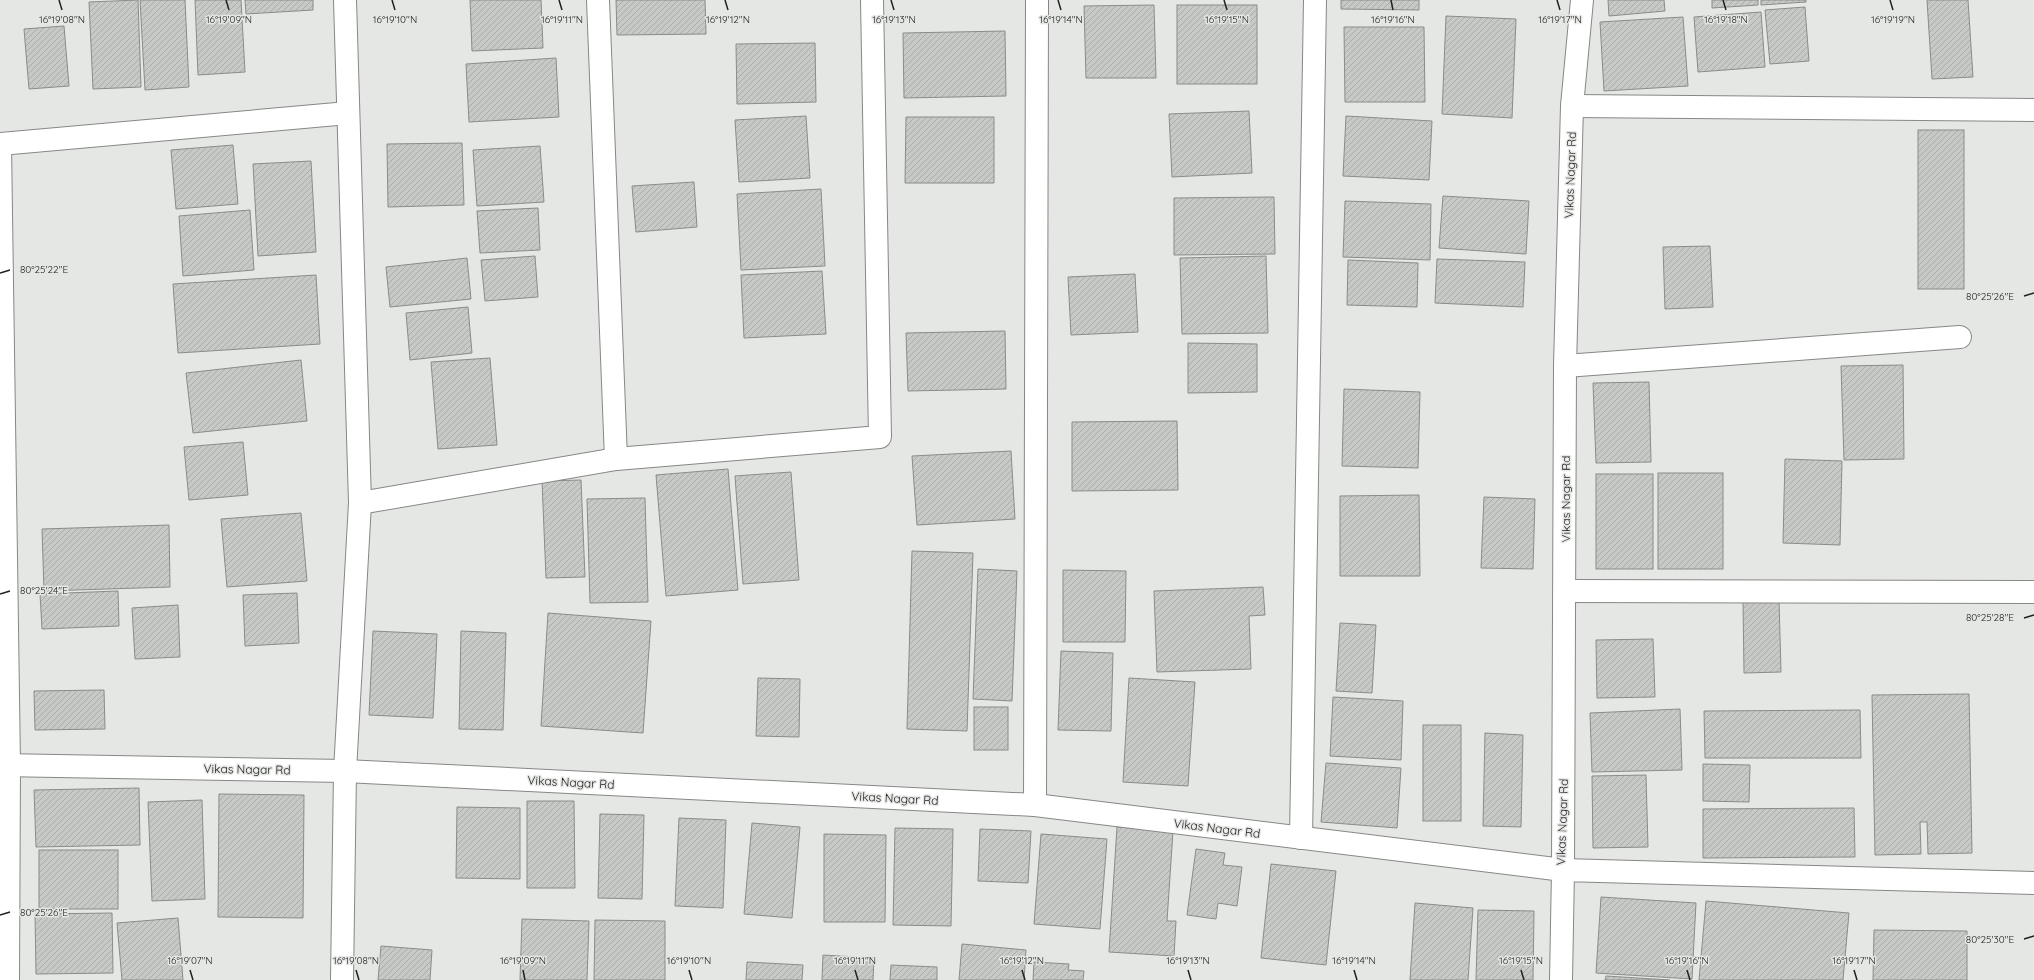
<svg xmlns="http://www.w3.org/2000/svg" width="2034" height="980" font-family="Quicksand,sans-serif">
<defs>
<pattern id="building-hatch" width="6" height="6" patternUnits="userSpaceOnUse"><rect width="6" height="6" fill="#c7c9c6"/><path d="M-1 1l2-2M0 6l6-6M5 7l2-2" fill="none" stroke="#abacaa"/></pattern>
</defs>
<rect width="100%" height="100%" fill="#e5e7e4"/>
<g fill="url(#building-hatch)" stroke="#8a8c89">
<polygon points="138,0 141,87 93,89 89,2"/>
<polygon points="140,0 185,0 189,87 145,90"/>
<polygon points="195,0 241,0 245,72 198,75"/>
<polygon points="245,0 313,0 313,10 246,14"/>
<polygon points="470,0 541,0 543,48 472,51"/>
<polygon points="616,0 705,0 706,34 617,35"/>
<polygon points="1341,0 1419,0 1419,10 1341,9"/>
<polygon points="1608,0 1664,0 1665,11 1609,16"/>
<polygon points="1712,0 1758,0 1758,5 1712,8"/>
<polygon points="1761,0 1806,0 1806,2 1761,5"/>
<polygon points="1927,0 1968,0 1973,77 1932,79"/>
<polygon points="1154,5 1156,78 1086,78 1084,6"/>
<rect x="1177" y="5" width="80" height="79"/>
<polygon points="1805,7 1809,61 1770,64 1765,10"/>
<polygon points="1761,12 1765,67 1698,72 1694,17"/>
<polygon points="1446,16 1516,19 1512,118 1442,114"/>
<polygon points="1683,17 1688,86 1604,91 1600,22"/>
<polygon points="64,26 69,86 29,89 24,29"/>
<polygon points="1344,27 1424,27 1425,102 1345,102"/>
<polygon points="1005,31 1006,96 904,98 903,33"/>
<polygon points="815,43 816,102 737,104 736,44"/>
<polygon points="556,58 559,117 469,122 466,64"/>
<polygon points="1249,111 1252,173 1172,177 1169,114"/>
<polygon points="806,116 810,178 739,182 735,120"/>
<polygon points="1346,116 1432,121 1429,180 1343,176"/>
<polygon points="906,117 994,117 994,183 905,183"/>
<rect x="1918" y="130" width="46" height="159"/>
<polygon points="462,143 464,205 388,207 387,144"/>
<polygon points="233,145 238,204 176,209 171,150"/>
<polygon points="540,146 544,202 477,206 473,150"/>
<polygon points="311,161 316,252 258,256 253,164"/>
<polygon points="694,182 697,227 636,232 632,186"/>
<polygon points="821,189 825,266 741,270 737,194"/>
<polygon points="1443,196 1529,201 1526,254 1439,248"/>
<polygon points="1274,197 1275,254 1174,255 1174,198"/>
<polygon points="1345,201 1431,204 1430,260 1343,257"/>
<polygon points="538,208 540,250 480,253 477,211"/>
<polygon points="250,210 254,270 183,276 179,216"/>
<polygon points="1710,246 1713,307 1665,309 1663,247"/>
<polygon points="535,256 538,297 485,301 481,260"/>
<polygon points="1266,256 1268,333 1182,334 1180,258"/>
<polygon points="467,258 471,299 390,307 386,267"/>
<polygon points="1437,259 1525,262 1523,307 1435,303"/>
<polygon points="1348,260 1418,263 1417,307 1347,305"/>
<polygon points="822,271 826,334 744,338 741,275"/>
<polygon points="1135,274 1138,332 1071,335 1068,277"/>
<polygon points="316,275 320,344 178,353 173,284"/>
<polygon points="468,307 472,353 410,360 406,313"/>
<polygon points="1005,331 1006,389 908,391 906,333"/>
<polygon points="1188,343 1257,344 1257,392 1188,393"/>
<polygon points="490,358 497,445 438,449 431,362"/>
<polygon points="301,360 307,421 193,433 186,373"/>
<polygon points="1903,365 1904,459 1844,460 1841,366"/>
<polygon points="1649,382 1651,462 1596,463 1593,383"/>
<polygon points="1344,389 1420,392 1418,468 1342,466"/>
<polygon points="1177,421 1178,490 1072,491 1072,422"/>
<polygon points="243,442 248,495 189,500 184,447"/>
<polygon points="1011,451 1015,519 917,525 912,456"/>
<polygon points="1785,459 1842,461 1840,545 1783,543"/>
<polygon points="728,469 738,590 666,596 656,475"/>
<polygon points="791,472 799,580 743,584 735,476"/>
<rect x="1658" y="473" width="65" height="96"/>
<rect x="1596" y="474" width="57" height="95"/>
<polygon points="581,480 585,577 546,578 542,481"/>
<polygon points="1419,495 1420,576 1340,576 1340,496"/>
<polygon points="1484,497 1535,499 1533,569 1481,568"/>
<polygon points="645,498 648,602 590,603 587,499"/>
<polygon points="301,513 307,581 227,587 221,519"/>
<polygon points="169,525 170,587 44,591 42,529"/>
<polygon points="912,551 973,553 967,731 907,729"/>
<polygon points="978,569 1017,571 1012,701 973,699"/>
<polygon points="1063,570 1126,571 1125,642 1063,642"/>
<polygon points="1263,587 1265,615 1249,616 1251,669 1157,672 1154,591"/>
<polygon points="118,591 119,626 42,629 40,594"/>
<polygon points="297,593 299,643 245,646 243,595"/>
<polygon points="1779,600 1781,672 1744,673 1743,601"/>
<polygon points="178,605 180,657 135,659 132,608"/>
<polygon points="548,613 651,621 643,733 541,726"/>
<polygon points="1340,623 1376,625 1372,693 1336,691"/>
<polygon points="373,631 437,634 433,718 369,715"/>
<polygon points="461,631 506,633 503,730 459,729"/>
<polygon points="1653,639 1655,697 1597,698 1596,640"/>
<polygon points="1061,651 1113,653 1111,731 1058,730"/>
<polygon points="758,678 800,679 799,737 756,736"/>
<polygon points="1129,678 1195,682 1188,786 1123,782"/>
<polygon points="104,690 105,729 35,730 34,691"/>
<polygon points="1969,694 1972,853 1928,854 1927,822 1920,822 1921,854 1875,855 1872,695"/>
<polygon points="1333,697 1403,701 1401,760 1330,756"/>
<rect x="974" y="707" width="34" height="43"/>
<polygon points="1680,709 1682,770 1592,772 1590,713"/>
<polygon points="1860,710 1861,758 1705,758 1704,711"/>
<rect x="1423" y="725" width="38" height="96"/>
<polygon points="1485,733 1523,735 1521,827 1483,826"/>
<polygon points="1326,763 1401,768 1397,828 1321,822"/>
<polygon points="1703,764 1750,765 1749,802 1703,801"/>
<polygon points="1646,775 1648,847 1593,848 1592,776"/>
<polygon points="139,788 140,845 36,847 34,790"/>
<polygon points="219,794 304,795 303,918 218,917"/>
<polygon points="202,800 205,899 152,901 148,802"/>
<polygon points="527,801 574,801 575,888 527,888"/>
<polygon points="457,807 520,808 520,879 456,878"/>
<polygon points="1854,808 1855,857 1703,858 1703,809"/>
<polygon points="600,814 644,815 642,899 598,898"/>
<polygon points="679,818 726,820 723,908 675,906"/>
<polygon points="752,823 800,827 792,918 744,914"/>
<polygon points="1117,827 1173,831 1167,921 1176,921 1174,956 1109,952"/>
<polygon points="895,828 953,829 951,926 893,925"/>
<polygon points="980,829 1031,831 1028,883 978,881"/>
<polygon points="824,834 886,835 885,922 824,922"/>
<polygon points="1041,834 1107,839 1100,929 1034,924"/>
<polygon points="1196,849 1225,853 1223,865 1242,867 1237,906 1218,903 1216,919 1187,915"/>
<rect x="39" y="850" width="79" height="59"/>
<polygon points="1271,864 1336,871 1326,965 1261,958"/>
<polygon points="1601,897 1696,903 1692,979 1596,973"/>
<polygon points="1706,901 1849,913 1843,980 1699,980"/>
<polygon points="1415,903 1473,908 1468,980 1410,980"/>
<polygon points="1478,910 1534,911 1533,980 1476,980"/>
<polygon points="112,913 113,973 36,974 35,914"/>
<polygon points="178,918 183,980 122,980 117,923"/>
<polygon points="522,919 589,921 587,980 520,980"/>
<polygon points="595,920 665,921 665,980 594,980"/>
<polygon points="1874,930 1967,931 1967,980 1873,980"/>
<polygon points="962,944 1026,950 1024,980 959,980"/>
<polygon points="381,946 432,950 430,980 378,980"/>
<polygon points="823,955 874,958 873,980 822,980"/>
<polygon points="747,962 803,965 802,980 746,980"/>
<polygon points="1034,962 1069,964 1068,970 1084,971 1083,980 1033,980"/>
<polygon points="891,965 937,967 937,980 890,980"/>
<polygon points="1606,976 1670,980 1605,980"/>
</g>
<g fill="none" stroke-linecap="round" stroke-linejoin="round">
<defs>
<g id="street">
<polyline points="598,0 616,459"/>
<polyline points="1572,106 2034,110"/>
<polyline points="0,144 9,765 8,980"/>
<polyline points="0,144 348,113"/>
<polyline points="1565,366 1960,337"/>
<polyline points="360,503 616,459 880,437 872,0"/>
<polyline points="1565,591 2034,592"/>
<polyline points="0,765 345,771 1035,805 1563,870 1565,366 1572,106 1582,0"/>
<polyline points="1035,805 1037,0"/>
<polyline points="1301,838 1315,0"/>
<polyline points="342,980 345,771 360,503 345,0"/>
<polyline points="1561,980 1563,870 2034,883"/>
</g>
</defs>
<use href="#street" stroke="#868885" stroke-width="24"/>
<use href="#street" stroke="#fff" stroke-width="22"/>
</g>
<path fill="none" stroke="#202120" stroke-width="1.5" d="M59,0L62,10M226,0L229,10M392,0L395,10M559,0L562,10M725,0L728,10M891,0L894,10M1058,0L1061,10M1224,0L1227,10M1391,0L1393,10M1557,0L1560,10M1723,0L1726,10M1890,0L1893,10M0,273L10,270M2024,296L2034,293M0,594L10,591M2024,618L2034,615M0,915L10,912M2024,939L2034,936M190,970L193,980M356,970L359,980M523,970L525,980M689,970L692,980M855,970L858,980M1022,970L1025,980M1188,970L1191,980M1354,970L1357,980M1521,970L1524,980M1687,970L1690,980M1854,970L1857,980"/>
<g text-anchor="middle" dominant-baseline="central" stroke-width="3" stroke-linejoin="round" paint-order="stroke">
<g font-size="12" fill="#202120" stroke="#e5e7e4">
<text transform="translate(1570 175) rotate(-88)">Vikas Nagar Rd</text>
<text transform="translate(1565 499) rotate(-90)">Vikas Nagar Rd</text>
<text transform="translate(247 769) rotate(1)">Vikas Nagar Rd</text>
<text transform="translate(571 782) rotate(3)">Vikas Nagar Rd</text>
<text transform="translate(895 798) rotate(3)">Vikas Nagar Rd</text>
<text transform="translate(1562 822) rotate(-88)">Vikas Nagar Rd</text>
<text transform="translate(1217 828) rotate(7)">Vikas Nagar Rd</text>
</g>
</g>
<g font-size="10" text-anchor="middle" fill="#202120" stroke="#e5e7e4" stroke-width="3" stroke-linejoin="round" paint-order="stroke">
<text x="62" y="23">16°19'08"N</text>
<text x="229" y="23">16°19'09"N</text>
<text x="395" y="23">16°19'10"N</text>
<text x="562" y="23">16°19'11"N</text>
<text x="728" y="23">16°19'12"N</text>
<text x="894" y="23">16°19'13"N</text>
<text x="1061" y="23">16°19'14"N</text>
<text x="1227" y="23">16°19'15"N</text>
<text x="1393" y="23">16°19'16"N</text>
<text x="1560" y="23">16°19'17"N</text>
<text x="1726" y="23">16°19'18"N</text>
<text x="1893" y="23">16°19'19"N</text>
<text x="44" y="273">80°25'22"E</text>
<text x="1990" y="300">80°25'26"E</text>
<text x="44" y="594">80°25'24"E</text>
<text x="1990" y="621">80°25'28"E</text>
<text x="44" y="916">80°25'26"E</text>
<text x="1990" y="943">80°25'30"E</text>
<text x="190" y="964">16°19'07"N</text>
<text x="356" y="964">16°19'08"N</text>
<text x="523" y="964">16°19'09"N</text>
<text x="689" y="964">16°19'10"N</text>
<text x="855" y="964">16°19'11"N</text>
<text x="1022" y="964">16°19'12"N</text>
<text x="1188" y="964">16°19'13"N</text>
<text x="1354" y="964">16°19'14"N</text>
<text x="1521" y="964">16°19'15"N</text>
<text x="1687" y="964">16°19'16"N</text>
<text x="1854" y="964">16°19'17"N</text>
</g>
</svg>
